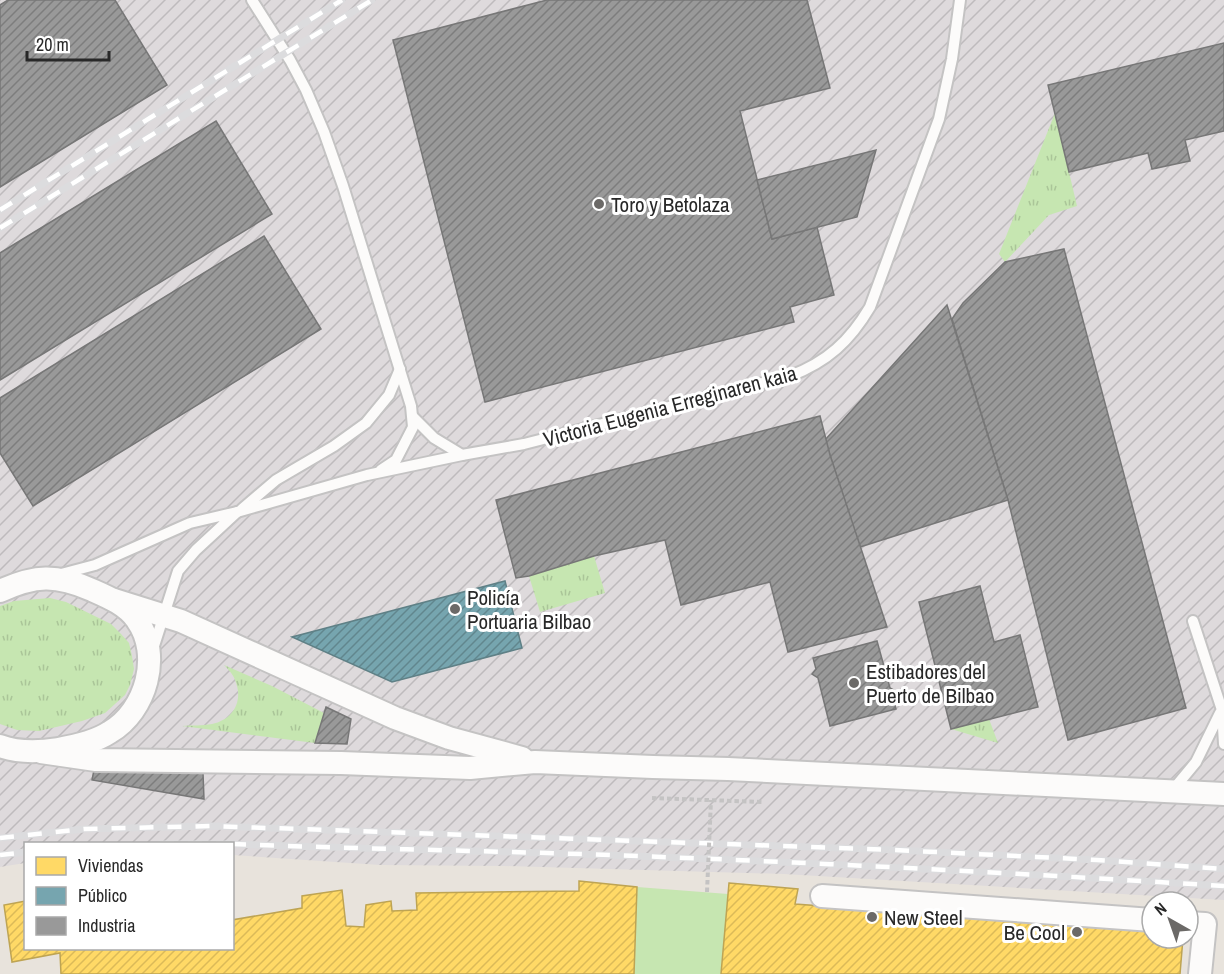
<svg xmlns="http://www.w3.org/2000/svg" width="1224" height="974" font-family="'Archivo Narrow',sans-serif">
<defs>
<pattern id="industrial-furrows" width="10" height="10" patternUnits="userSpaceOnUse" patternTransform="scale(1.5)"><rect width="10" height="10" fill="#dedadc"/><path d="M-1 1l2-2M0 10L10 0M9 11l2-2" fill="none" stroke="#bebbbd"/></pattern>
<pattern id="grass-tufts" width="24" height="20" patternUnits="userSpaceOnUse" patternTransform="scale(1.5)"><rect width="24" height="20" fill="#c6e6b1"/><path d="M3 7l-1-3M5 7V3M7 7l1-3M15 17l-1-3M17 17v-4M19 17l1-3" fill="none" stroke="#aac598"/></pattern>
<pattern id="homes-hatch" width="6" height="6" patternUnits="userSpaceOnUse" patternTransform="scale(1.5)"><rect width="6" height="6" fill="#ffd966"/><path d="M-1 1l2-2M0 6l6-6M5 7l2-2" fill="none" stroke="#dbba58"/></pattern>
<pattern id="public-hatch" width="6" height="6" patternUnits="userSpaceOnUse" patternTransform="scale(1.5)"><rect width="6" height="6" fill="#76a5af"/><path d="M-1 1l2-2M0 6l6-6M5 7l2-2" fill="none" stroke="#61868e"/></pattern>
<pattern id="industry-hatch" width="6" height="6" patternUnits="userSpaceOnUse" patternTransform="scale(1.5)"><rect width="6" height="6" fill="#999"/><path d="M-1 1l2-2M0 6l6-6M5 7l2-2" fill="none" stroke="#7d7d7d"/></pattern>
</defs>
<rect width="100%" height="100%" fill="#e8e3dc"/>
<polygon fill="url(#industrial-furrows)" points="0,0 1224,0 1224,900 784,874 504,866 380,865 233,855 232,844 26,844 25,863 0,867"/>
<g fill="url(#grass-tufts)">
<polygon points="1055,113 1077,206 1049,215 1005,262 999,254"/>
<polygon points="594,556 605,593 540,612 529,576"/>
<polygon points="50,598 66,602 111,624 121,634 129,643 132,656 134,669 130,685 125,695 105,713 82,721 39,731 17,730 0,724 0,606 14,601"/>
<path d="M224,665L272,686L324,713L315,743L182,726C192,725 202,726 212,724C233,720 244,701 235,680C233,674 228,669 224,665Z"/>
<polygon points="989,719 998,743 951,729"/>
</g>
<polygon fill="#c6e6b1" points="637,887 728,894 721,974 634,974"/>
<g fill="url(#homes-hatch)" stroke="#bea453" stroke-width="1.5">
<polygon points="579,881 637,887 634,974 61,974 60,953 12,962 4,905 26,901 26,948 232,948 232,920 302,908 302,896 342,890 346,926 364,927 366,905 391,901 392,911 417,910 416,893 579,891"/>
<polygon points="729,883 798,889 795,904 1152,930 1152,938 1183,938 1180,974 721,974"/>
</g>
<polygon fill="url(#public-hatch)" stroke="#5f8086" stroke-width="1.5" points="505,581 522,648 392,682 292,637"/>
<g fill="url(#industry-hatch)" stroke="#777" stroke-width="1.5">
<polygon points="8,0 115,0 167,85 0,187 0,5"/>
<polygon points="547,0 807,0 830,88 740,111 772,239 817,227 834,295 790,307 794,322 485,402 393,40"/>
<polygon points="1224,43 1224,131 1185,140 1190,161 1152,169 1148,153 1069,172 1048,85"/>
<polygon points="216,121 272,214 0,380 0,253"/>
<polygon points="876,150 857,217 772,239 757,180"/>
<polygon points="264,236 321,329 33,506 0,453 0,398"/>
<polygon points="1064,249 1186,708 1068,740 1008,500 952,319 963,303 1005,262"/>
<polygon points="947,305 1008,500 860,547 825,440"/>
<polygon points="820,416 830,455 887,627 788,652 770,582 681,605 665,540 594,556 529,576 516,578 496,500"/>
<polygon points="980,586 994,642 1020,635 1038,707 951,729 919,602"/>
<polygon points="877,641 890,688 901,694 895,705 896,709 830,726 818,678 812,674 816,669 813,658"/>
<polygon points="326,707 351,719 347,744 315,743"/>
<polygon points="94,770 203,773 204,799 92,780"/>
</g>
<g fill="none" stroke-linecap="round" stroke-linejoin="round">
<defs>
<g id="service">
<polyline points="252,0 290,60 306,90 324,132 343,186 411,406 413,427 396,460 381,470"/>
<polyline points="413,417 434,438 462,455"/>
<polyline points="242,509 276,480 334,446 366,423 389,395 400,369"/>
<path d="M237,512L367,475L462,455L524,444L790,376C827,362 850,341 870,307L939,119L952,59L960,0"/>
<polyline points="61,574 95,565 190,523 237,512 196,550 178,571 153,649"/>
<polyline points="1193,621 1222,710 1224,744"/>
<polyline points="1172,791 1196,762 1220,713"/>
</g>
<g id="minor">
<path d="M0,591C35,575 56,574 92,590C108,597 127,605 137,620C162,655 146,711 110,732C95,742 76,746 58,749C39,752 19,753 0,746"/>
<polyline points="114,600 181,621 395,718 449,738 522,758"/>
<polyline points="41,752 96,760 341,763 470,768 535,762 653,767 728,769 1224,794"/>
<polyline points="822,896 1152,920"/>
<polyline points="1188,923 1205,924 1200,974"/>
</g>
</defs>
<use href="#service" stroke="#c4c3c3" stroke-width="14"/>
<use href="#minor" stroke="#c4c3c3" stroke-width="26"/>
<polyline stroke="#c4c3c3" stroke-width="4" stroke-dasharray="4.5 3" stroke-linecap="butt" points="652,798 762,802"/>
<use href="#service" stroke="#fcfbfa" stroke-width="10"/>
<use href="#minor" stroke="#fcfbfa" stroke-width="22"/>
<defs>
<g id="rail">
<polyline points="0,210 342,0"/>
<polyline points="0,228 372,0"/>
<polyline points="0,838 84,829 212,826 895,850 1097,860 1224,869"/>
<polyline points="160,844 232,844"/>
<path d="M232,844C337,848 442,850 547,853C773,860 998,872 1224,886"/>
<polyline points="0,855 26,852"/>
</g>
</defs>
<use href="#rail" stroke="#dcdcde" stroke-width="7"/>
<use href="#rail" stroke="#fff" stroke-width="4.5" stroke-dasharray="14" stroke-linecap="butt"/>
<polyline stroke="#c4c3c3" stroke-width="4" stroke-dasharray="4.5 3" stroke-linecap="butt" points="707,892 711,800"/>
</g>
<g fill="#6b6967" stroke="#fff" stroke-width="2">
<circle cx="599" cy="204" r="6"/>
<circle cx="455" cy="609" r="6"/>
<circle cx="854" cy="683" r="6"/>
<circle cx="872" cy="917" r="6"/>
<circle cx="1077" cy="932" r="6"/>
</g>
<g text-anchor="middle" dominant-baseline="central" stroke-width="6" stroke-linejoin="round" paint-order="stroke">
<g font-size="21" fill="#282828" stroke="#fff" text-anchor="start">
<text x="611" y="204">Toro y Betolaza</text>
<text x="467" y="597">Policía<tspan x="467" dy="24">Portuaria Bilbao</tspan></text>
<text x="866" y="671">Estibadores del<tspan x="866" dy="24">Puerto de Bilbao</tspan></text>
<text x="884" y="917">New Steel</text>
<text x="1065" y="932" text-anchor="end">Be Cool</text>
</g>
<g font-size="21" fill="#282828" stroke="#fff">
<text transform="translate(670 406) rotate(-15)">Victoria Eugenia Erreginaren kaia</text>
</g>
</g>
<rect x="24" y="842" width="210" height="108" fill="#ffffff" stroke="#a9a9a9" stroke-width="1.5"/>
<rect x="36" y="857" width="30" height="18" fill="#ffd966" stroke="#a9a9a9" stroke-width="1.5"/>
<text x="78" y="872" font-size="18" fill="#282828">Viviendas</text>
<rect x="36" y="887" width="30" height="18" fill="#76a5af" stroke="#a9a9a9" stroke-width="1.5"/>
<text x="78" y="902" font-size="18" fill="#282828">Público</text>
<rect x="36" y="917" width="30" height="18" fill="#999999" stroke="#a9a9a9" stroke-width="1.5"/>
<text x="78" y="932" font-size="18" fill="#282828">Industria</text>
<g transform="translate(1170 920) rotate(320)"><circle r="28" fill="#ffffff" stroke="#a9a9a9" stroke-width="1.5"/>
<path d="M0-4.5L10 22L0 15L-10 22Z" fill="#6b6967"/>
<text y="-9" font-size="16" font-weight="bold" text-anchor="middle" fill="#282828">N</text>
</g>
<path d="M27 51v9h82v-9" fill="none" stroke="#282828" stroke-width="3"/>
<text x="36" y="51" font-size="18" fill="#282828" stroke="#ffffff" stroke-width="4.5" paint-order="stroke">20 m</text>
</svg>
